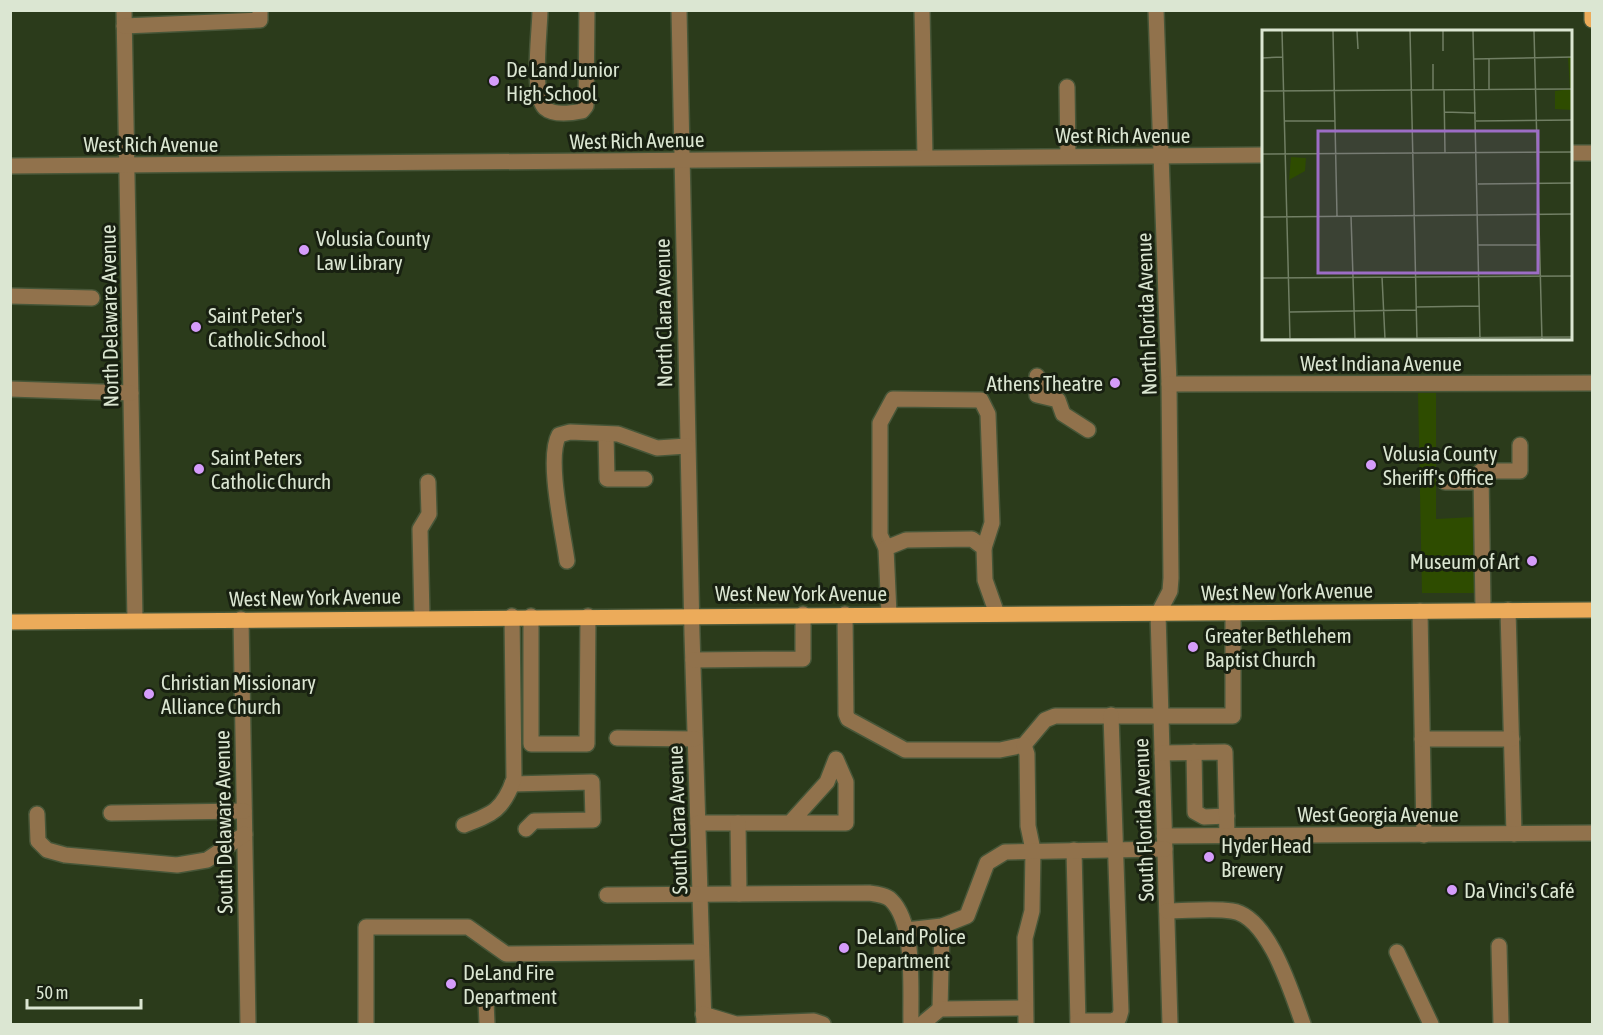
<svg xmlns="http://www.w3.org/2000/svg" width="1603" height="1035" font-family="'Asap Condensed',sans-serif">
<rect width="100%" height="100%" fill="#2b3b1b"/>
<polygon fill="#2e4c00" points="1418,393 1436,393 1436,519 1474,517 1474,593 1422,593"/>
<g fill="none" stroke-linecap="round" stroke-linejoin="round">
<defs>
<g id="minor">
<polyline points="124,10 135,620"/>
<path d="M540,10C540,30 531,95 545,108C554,116 572,113 582,111L586,106L587,10"/>
<polyline points="679,10 692,634 704,1024"/>
<polyline points="922,10 925,157"/>
<polyline points="1156,10 1169,384 1171,578 1170,591 1158,614 1170,1024"/>
<polyline points="124,26 260,20 260,10"/>
<polyline points="1067,87 1068,156"/>
<polyline points="1572,153 1592,153"/>
<polyline points="10,166 1264,155"/>
<polyline points="10,296 92,298"/>
<polyline points="1037,376 1037,395 1058,400 1063,414 1088,430"/>
<polyline points="1169,384 1592,383"/>
<polyline points="10,389 131,393"/>
<polyline points="606,434 607,479 645,479"/>
<polyline points="1445,482 1481,482"/>
<polyline points="886,548 880,535 880,423 893,399 981,400 988,414 992,523 984,548"/>
<path d="M567,561C563,532 546,458 559,435L570,432L618,434L657,448L687,446"/>
<polyline points="1483,610 1481,471 1520,471 1520,445"/>
<polyline points="1508,610 1514,834"/>
<polyline points="1420,611 1424,835"/>
<polyline points="845,614 846,714 848,719 905,750 1000,750 1024,745 1045,720 1055,716 1233,716 1233,613"/>
<polyline points="889,614 886,548 906,540 972,539 984,548 985,580 997,614"/>
<polyline points="531,616 531,744 587,744 588,616"/>
<polyline points="422,617 420,529 429,514 428,482"/>
<polyline points="241,619 248,1024"/>
<polyline points="693,660 803,659 803,614"/>
<polyline points="617,738 695,739"/>
<polyline points="1422,739 1512,739"/>
<polyline points="1024,745 1027,754 1028,826 1033,850 1032,911 1025,938 1026,1024"/>
<polyline points="1194,752 1195,812 1204,817 1227,816"/>
<polyline points="1162,753 1225,752 1227,836"/>
<polyline points="512,784 592,782 593,820 534,821 526,829"/>
<polyline points="111,813 244,811"/>
<polyline points="37,814 38,841 47,850 65,855 177,865 207,860 245,834"/>
<polyline points="698,823 846,823 846,782 836,759 827,782 790,823"/>
<polyline points="738,823 739,894"/>
<path d="M464,825C493,814 503,810 514,779L512,616"/>
<polyline points="1164,836 1592,833"/>
<polyline points="1074,850 1078,1024"/>
<path d="M607,895L869,893C876,894 886,895 891,900C916,924 910,991 911,1024"/>
<path d="M1167,911C1188,911 1211,908 1232,911C1269,916 1292,994 1303,1024"/>
<polyline points="906,930 942,926 967,916 987,863 1005,852 1165,849"/>
<polyline points="1499,946 1501,1024"/>
<polyline points="1397,952 1431,1024"/>
<polyline points="486,1001 487,1024"/>
<polyline points="940,1009 942,926"/>
<polyline points="703,1014 736,1024 814,1021 823,1024"/>
<polyline points="1078,1021 1112,1021 1119,1018 1121,1011 1111,715"/>
<polyline points="366,1024 366,927 468,927 506,954 701,952"/>
<polyline points="922,1024 940,1009 1025,1008"/>
</g>
<g id="major">
<polyline points="1592,10 1592,20"/>
<polyline points="10,622 1592,610"/>
</g>
</defs>
<use href="#minor" stroke="#475638" stroke-width="18"/>
<use href="#major" stroke="#475638" stroke-width="18"/>
<use href="#minor" stroke="#91724c" stroke-width="15"/>
<use href="#major" stroke="#ecab5a" stroke-width="15"/>
</g>
<g fill="#d59cfb" stroke="#182011" stroke-width="2">
<circle cx="494" cy="81" r="6"/>
<circle cx="304" cy="250" r="6"/>
<circle cx="196" cy="327" r="6"/>
<circle cx="1115" cy="383" r="6"/>
<circle cx="1371" cy="465" r="6"/>
<circle cx="199" cy="469" r="6"/>
<circle cx="1532" cy="561" r="6"/>
<circle cx="1193" cy="647" r="6"/>
<circle cx="149" cy="694" r="6"/>
<circle cx="1209" cy="857" r="6"/>
<circle cx="1452" cy="890" r="6"/>
<circle cx="844" cy="948" r="6"/>
<circle cx="451" cy="984" r="6"/>
</g>
<g text-anchor="middle" dominant-baseline="central" stroke-width="6" stroke-linejoin="round" paint-order="stroke">
<g font-size="21" fill="#dbe6d2" stroke="#182011" text-anchor="start">
<text x="506" y="69">De Land Junior<tspan x="506" dy="24">High School</tspan></text>
<text x="316" y="238">Volusia County<tspan x="316" dy="24">Law Library</tspan></text>
<text x="208" y="315">Saint Peter's<tspan x="208" dy="24">Catholic School</tspan></text>
<text x="1103" y="383" text-anchor="end">Athens Theatre</text>
<text x="1383" y="453">Volusia County<tspan x="1383" dy="24">Sheriff's Office</tspan></text>
<text x="211" y="457">Saint Peters<tspan x="211" dy="24">Catholic Church</tspan></text>
<text x="1520" y="561" text-anchor="end">Museum of Art</text>
<text x="1205" y="635">Greater Bethlehem<tspan x="1205" dy="24">Baptist Church</tspan></text>
<text x="161" y="682">Christian Missionary<tspan x="161" dy="24">Alliance Church</tspan></text>
<text x="1221" y="845">Hyder Head<tspan x="1221" dy="24">Brewery</tspan></text>
<text x="1464" y="890">Da Vinci's Café</text>
<text x="856" y="936">DeLand Police<tspan x="856" dy="24">Department</tspan></text>
<text x="463" y="972">DeLand Fire<tspan x="463" dy="24">Department</tspan></text>
</g>
<g font-size="21" fill="#dbe6d2" stroke="#182011">
<text x="1123" y="135">West Rich Avenue</text>
<text transform="translate(637 140) rotate(-1)">West Rich Avenue</text>
<text x="151" y="144">West Rich Avenue</text>
<text transform="translate(663 313) rotate(-91)">North Clara Avenue</text>
<text transform="translate(1146 314) rotate(-92)">North Florida Avenue</text>
<text transform="translate(109 316) rotate(-91)">North Delaware Avenue</text>
<text x="1381" y="363">West Indiana Avenue</text>
<text transform="translate(1287 591) rotate(-1)">West New York Avenue</text>
<text x="801" y="593">West New York Avenue</text>
<text transform="translate(315 597) rotate(-1)">West New York Avenue</text>
<text x="1378" y="814">West Georgia Avenue</text>
<text transform="translate(677 820) rotate(-92)">South Clara Avenue</text>
<text transform="translate(1143 820) rotate(-92)">South Florida Avenue</text>
<text transform="translate(223 822) rotate(-91)">South Delaware Avenue</text>
</g>
</g>
<g transform="translate(1262 30)">
<rect width="310" height="310" fill="#2b3b1b"/>
<path d="M306,27H310V80L293,79V61L308,59ZM29,127L44,128L43,141L27,150Z" fill="#2e4c00"/>
<path fill="none" stroke="#717f64" stroke-width="1.5" d="M20,1L28,309M71,1L75,186M95,1L96,19M148,1L155,310M181,1V21M211,1L218,310M272,1L280,310M0,28L21,27M212,29L311,27M227,29V60M171,60V34M182,60L183,123M0,61L311,59M182,82L214,83M22,91H73M214,91L311,90M0,124L311,122M216,154L311,153M89,186L93,309M0,187L311,184M216,215H277M120,247L123,309M0,248L311,246M154,277L217,276M28,282L154,280M0,309L311,307"/>
<path fill="#9d6dc6" fill-opacity="0.15" stroke="#9d6dc6" stroke-width="3" d="M56,101H276V243H56Z"/>
<rect width="310" height="310" fill="none" stroke="#dbe6d2" stroke-width="3"/>
</g>
<rect width="1603" height="1035" fill="none" stroke="#dbe6d2" stroke-width="24"/>
<path d="M27 999v9h114v-9" fill="none" stroke="#dbe6d2" stroke-width="3"/>
<text x="36" y="999" font-size="18" fill="#dbe6d2" stroke="#182011" stroke-width="4.5" paint-order="stroke">50 m</text>
</svg>
